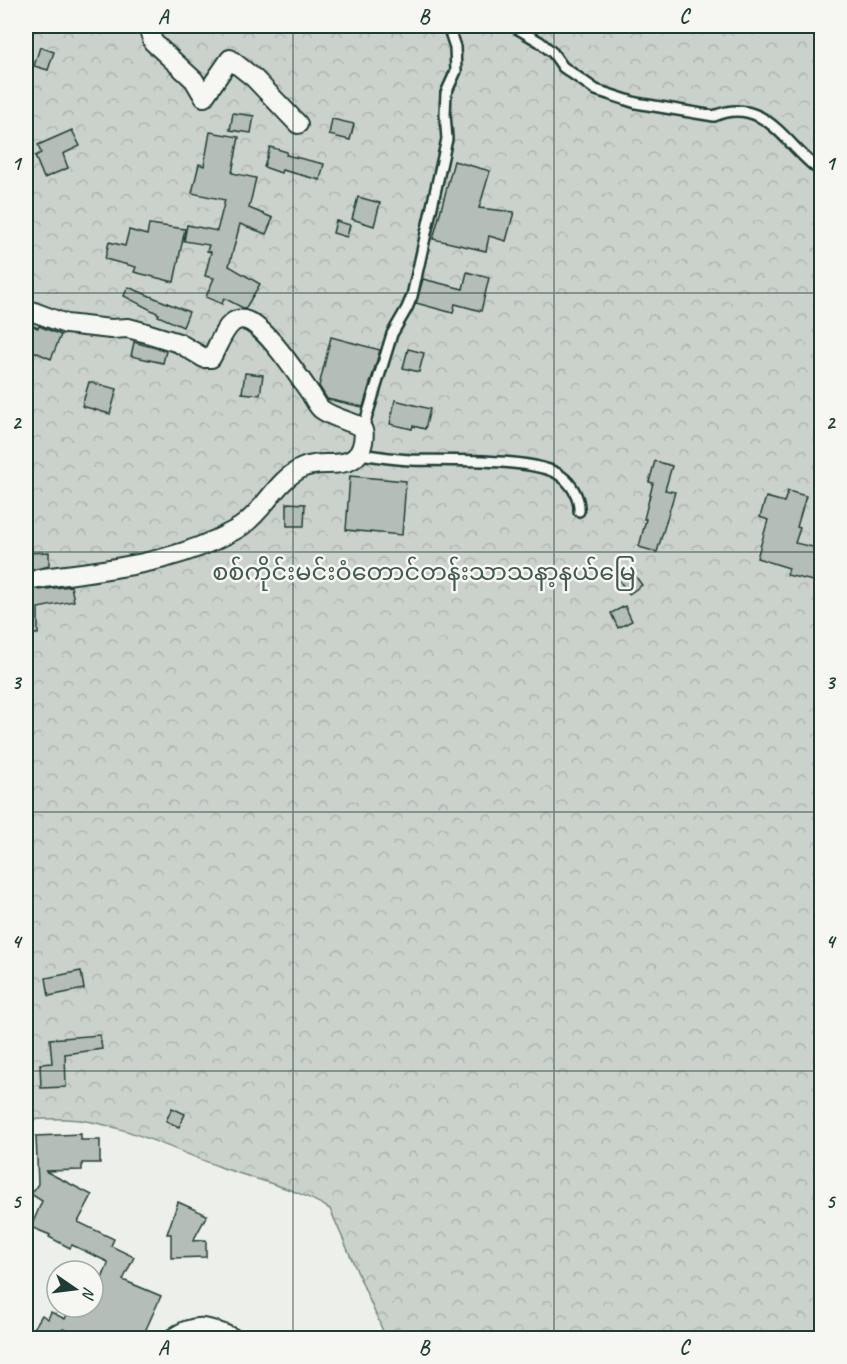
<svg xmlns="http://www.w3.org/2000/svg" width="847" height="1364" font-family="Caveat,'Noto Sans Myanmar',sans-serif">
<defs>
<pattern id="park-crowns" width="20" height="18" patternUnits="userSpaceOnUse" patternTransform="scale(1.5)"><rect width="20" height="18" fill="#cbd2cc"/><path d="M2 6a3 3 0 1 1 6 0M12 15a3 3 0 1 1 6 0" fill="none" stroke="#aeb5b0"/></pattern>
</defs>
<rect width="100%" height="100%" fill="#edefea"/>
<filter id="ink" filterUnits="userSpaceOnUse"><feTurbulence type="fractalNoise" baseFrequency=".0167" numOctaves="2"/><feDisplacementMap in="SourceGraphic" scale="12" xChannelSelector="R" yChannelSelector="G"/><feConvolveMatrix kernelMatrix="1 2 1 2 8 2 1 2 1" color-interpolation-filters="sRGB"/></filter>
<g filter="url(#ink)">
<path fill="url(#park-crowns)" stroke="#758880" stroke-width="1.5" d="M26,26H821V1338H386L330,1209C296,1188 260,1181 223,1168C176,1151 117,1121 67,1119C53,1118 39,1119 26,1120Z"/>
<g fill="#b4bdb8" stroke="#1f3d34" stroke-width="1.5">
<polygon points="40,47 54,52 48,70 34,66"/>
<polygon points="233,113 254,116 251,133 230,130"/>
<polygon points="332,119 354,124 350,140 329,135"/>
<polygon points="72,130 80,146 63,154 68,168 44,178 35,156 41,153 38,145"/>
<polygon points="210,132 239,137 232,173 256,178 249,208 273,218 266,234 240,224 229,266 260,284 245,309 224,298 222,304 206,297 214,278 205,276 211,252 207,251 209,245 184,241 187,225 217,231 225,200 192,193 199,164 204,166"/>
<polygon points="270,147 287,152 286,155 324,164 320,180 282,170 281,173 264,167"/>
<polygon points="454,161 490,171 479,208 514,212 506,241 489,236 486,251 433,239"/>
<polygon points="358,197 380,203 374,226 352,219"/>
<polygon points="336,221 350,225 347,237 333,233"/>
<polygon points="149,224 185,229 174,282 134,272 136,267 105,259 109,242 125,246 129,230 147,235"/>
<polygon points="467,272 489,278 481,311 455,304 453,313 416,303 423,279 463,289"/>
<polygon points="128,287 189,312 183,327 158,316 159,314 124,296"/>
<polygon points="26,323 38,328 39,326 61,335 51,359 26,348"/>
<polygon points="331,337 380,350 363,407 327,399 319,386"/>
<polygon points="134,342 166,351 163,363 131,356"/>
<polygon points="408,349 424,353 419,372 403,368"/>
<polygon points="245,373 263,375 260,395 242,393"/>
<polygon points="89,382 117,389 110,414 82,406"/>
<polygon points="395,400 430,409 425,429 413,426 412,429 390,424"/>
<polygon points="655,461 672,466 665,490 675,492 657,552 639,547 646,519 644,519 653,483 649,482"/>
<polygon points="350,476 406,481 402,535 346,530"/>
<polygon points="788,491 806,496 797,527 800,528 795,543 822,549 822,583 787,575 789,568 757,558 768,520 760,517 766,497 784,502"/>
<polygon points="287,503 305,504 304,526 287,526"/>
<polygon points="49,552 49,566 31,571 27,580 29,585 39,590 71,586 74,601 38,608 38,634 26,634 26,553"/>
<polygon points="631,570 642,585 629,594 618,579"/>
<polygon points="625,606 632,621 618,628 611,613"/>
<polygon points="81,971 84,989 49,996 46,978"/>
<polygon points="100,1035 102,1049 65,1054 66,1087 41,1088 40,1064 52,1063 50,1039"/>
<polygon points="172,1108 185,1114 179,1127 166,1121"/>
<polygon points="81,1134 81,1140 100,1140 100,1163 82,1163 82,1170 45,1171 92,1195 78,1222 114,1239 111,1246 134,1257 123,1280 161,1296 142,1338 85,1338 63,1329 57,1338 28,1338 42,1315 48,1319 51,1312 65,1319 70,1307 93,1307 93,1300 108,1264 108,1262 72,1245 70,1248 49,1237 50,1235 31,1227 42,1201 31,1194 38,1184 36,1136"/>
<polygon points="178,1202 207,1215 193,1241 206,1240 206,1257 171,1258 171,1234 167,1234"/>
</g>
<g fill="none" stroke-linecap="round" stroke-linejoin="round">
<defs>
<g id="service">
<path d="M513,26L540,42L553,53L563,67L596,90L636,103L714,116C765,94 787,148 822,172"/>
<polyline points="363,429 392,334 407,308 412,296 447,139 445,114 446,93 456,71 455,47 448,26"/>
<path d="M359,454C376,456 393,459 410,460C442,461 537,457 561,476C572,484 580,498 579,511"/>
</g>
<g id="minor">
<polyline points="148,26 153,42 194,80 204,97 230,59 254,78 298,124"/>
<path d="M26,309L66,324L111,329L128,328L143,332L179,343L204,358H211C218,347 224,325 237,320C258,312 300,379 311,394C314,399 317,405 321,409C331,417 348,421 360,426C365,431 364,436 363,442C357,475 322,458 302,468C276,481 266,508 243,525C235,531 225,535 215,540C159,566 99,570 38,579"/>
<path d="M173,1338C196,1322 209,1327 233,1338"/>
</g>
</defs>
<use href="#service" stroke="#1f3d34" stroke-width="14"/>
<use href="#minor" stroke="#1f3d34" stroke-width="22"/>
<use href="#service" stroke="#f6f6f2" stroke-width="9"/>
<use href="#minor" stroke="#f6f6f2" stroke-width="18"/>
</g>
</g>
<path fill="none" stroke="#1f3d34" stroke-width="1.5" stroke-opacity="0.55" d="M293,26V1338M554,26V1338M26,293H822M26,552H822M26,812H822M26,1071H822"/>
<g text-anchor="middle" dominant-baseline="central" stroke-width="5" stroke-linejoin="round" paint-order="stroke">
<g font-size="24" fill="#415b52" stroke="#f6f6f2">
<text x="424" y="572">စစ်ကိုင်းမင်းဝံတောင်တန်းသာသနာ့နယ်မြေ</text>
</g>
</g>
<rect width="847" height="1364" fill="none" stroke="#f6f6f2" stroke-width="66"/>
<g transform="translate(75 1289) rotate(104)"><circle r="28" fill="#f6f6f2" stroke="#a0aca6" stroke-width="1.5"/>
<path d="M0-4.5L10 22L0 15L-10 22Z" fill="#1f3d34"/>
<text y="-9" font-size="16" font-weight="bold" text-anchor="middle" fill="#1f3d34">N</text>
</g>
<rect x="33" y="33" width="781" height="1298" fill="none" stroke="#1f3d34" stroke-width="2"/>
<g font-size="20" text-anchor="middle" font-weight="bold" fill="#1f3d34">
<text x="163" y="23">A</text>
<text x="424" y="23">B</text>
<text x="684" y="23">C</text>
<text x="16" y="170">1</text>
<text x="830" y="170">1</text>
<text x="16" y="429">2</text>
<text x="830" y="429">2</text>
<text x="16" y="689">3</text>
<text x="830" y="689">3</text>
<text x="16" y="948">4</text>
<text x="830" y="948">4</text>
<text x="16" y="1208">5</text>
<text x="830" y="1208">5</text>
<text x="163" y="1354">A</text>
<text x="424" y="1354">B</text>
<text x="684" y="1354">C</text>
</g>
</svg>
